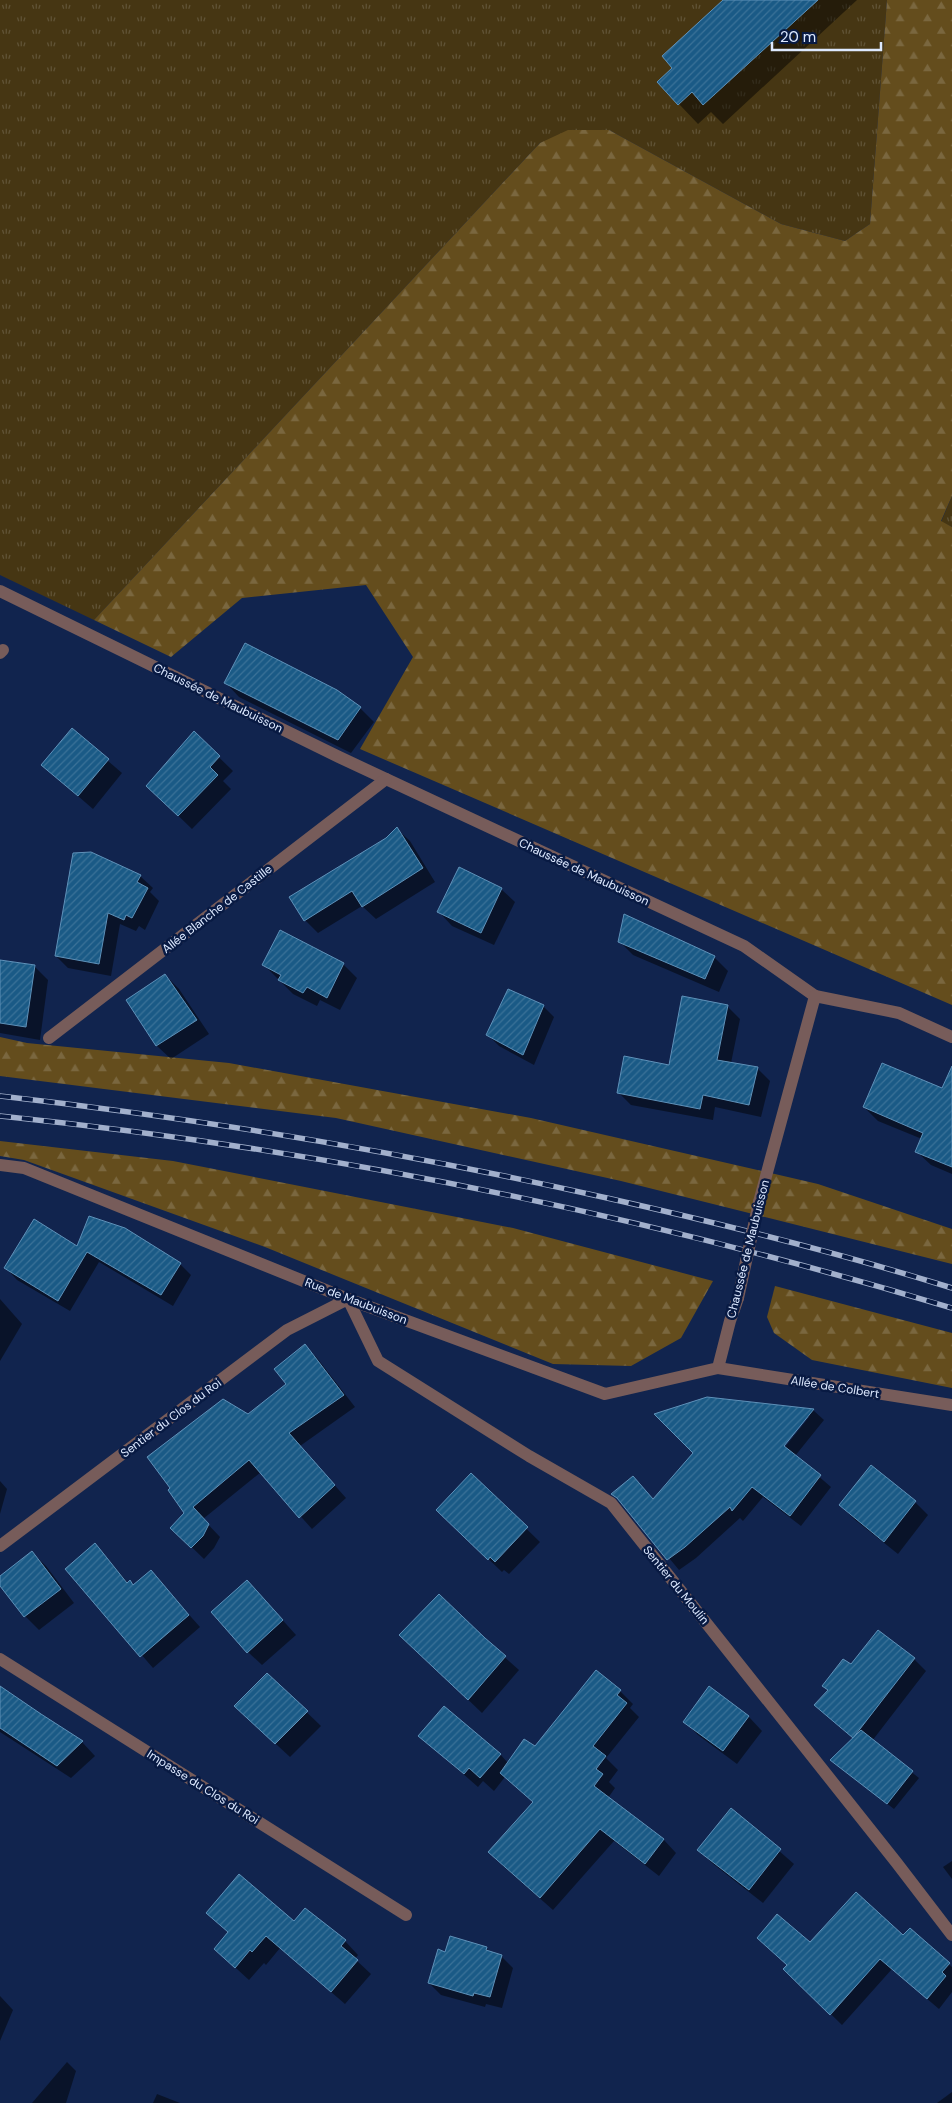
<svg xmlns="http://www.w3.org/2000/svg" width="952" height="2103" font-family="'DM Sans',sans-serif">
<defs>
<pattern id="grass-tufts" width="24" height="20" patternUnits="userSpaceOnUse" patternTransform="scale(1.25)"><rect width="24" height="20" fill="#463613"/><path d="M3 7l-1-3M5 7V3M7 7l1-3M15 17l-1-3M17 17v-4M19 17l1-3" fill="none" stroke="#605336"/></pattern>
<pattern id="forest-firs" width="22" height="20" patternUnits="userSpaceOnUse" patternTransform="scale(1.25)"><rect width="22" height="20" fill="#644d1d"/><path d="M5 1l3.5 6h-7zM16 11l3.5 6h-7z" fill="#7a673f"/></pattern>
<pattern id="building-hatch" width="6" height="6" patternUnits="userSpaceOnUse" patternTransform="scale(1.25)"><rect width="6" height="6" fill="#1a5a86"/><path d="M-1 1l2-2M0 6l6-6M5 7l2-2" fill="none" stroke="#3b7298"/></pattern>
</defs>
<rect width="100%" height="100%" fill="#11244e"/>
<g fill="url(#grass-tufts)">
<polygon points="0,0 887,0 870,224 845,241 781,224 609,130 540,143 94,620 0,575"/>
<polygon points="952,496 952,527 941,522"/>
</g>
<g fill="url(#forest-firs)">
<polygon points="887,0 952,0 952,496 941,521 952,527 952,1005 360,749 413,657 366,585 242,598 171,657 94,620 540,143 568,130 609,130 781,224 845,241 870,224"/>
<polygon points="0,1037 27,1043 229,1063 531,1118 818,1184 952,1229 952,1264 621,1181 336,1118 0,1076"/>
<polygon points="0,1141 173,1161 513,1228 713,1281 681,1338 631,1366 553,1364 265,1247 24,1160 0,1156"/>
<polygon points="775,1286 952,1333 952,1388 812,1360 774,1333 767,1317"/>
</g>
<g fill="#0007" fill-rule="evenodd">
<polygon points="725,0 857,0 723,124 711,112 698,124 679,104 674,68"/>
<polygon points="226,683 336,691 360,708 374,722 351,753 239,697"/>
<polygon points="72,730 122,773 93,809 42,765"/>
<polygon points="194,733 233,771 223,781 231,789 192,829 162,800"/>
<polygon points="397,829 410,841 435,882 376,919 362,906 318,933 305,920"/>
<polygon points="90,853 140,876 153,888 150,892 159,901 145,930 139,926 136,931 120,924 111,976 68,968 56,956"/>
<polygon points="501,889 515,902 494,945 452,926 439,912"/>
<polygon points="281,932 343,964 357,978 340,1010 320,1000 317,1006 293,994 264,965"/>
<polygon points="619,941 714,957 728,971 719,992 633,955"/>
<polygon points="0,961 34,966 48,980 40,1040 0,1033"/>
<polygon points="165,975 179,989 209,1034 171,1059 157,1046 128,1000"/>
<polygon points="509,990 543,1006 554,1017 534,1065 499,1046 488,1035"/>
<polygon points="727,1006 740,1019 731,1063 757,1068 770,1081 761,1117 715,1107 713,1120 631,1105 618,1092 670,1066"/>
<polygon points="952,1100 952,1174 931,1165 917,1152 922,1139 878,1121 864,1107"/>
<polygon points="77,1247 180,1264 191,1275 173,1306 99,1262 70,1311 17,1280 6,1268"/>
<polygon points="0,1299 22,1324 0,1361"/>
<polygon points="305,1346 317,1358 355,1407 300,1446 346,1498 312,1529 261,1472 203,1519 220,1537 214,1548 204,1559 172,1528 186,1513 248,1416 288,1384"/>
<path d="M813,1410L824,1420L795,1456L831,1487L801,1526L763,1497L743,1521L740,1518L696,1558L679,1570L625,1505L654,1500ZM805,1417H809L781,1452L779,1450Z"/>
<polygon points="471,1475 540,1542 509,1574 504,1570 502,1572 451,1523"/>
<polygon points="0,1481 7,1489 0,1514"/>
<polygon points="915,1502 928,1515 898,1554 854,1519 840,1505"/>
<polygon points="95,1544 128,1583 134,1586 151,1572 200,1627 153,1668 67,1569"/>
<polygon points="32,1553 46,1566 74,1603 39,1630 25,1616 0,1584 0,1578"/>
<polygon points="260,1595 296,1635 262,1665 248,1652"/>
<polygon points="484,1639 519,1670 482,1713 414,1648"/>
<polygon points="914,1659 926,1671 872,1741 919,1778 894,1809 839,1767 854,1739 816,1705 851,1666"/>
<polygon points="267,1674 321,1726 290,1757 250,1720"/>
<polygon points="0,1688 82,1742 95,1756 71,1778 0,1732"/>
<polygon points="709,1688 749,1717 762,1731 737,1764 698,1735 684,1721"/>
<polygon points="620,1691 633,1704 630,1708 639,1717 606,1758 618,1770 609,1782 615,1788 608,1798 664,1840 676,1853 659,1876 614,1841 553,1910 502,1865 534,1803 505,1777 494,1791 483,1781 478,1787 420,1736 500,1754 508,1763 536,1748"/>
<polygon points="731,1809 794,1864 763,1903 712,1863 699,1850"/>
<polygon points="952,1861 952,1879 943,1867"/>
<polygon points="208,1913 294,1923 345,1941 358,1955 355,1959 371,1974 345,2004 280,1948 266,1965 264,1963 249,1980 215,1949 229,1933"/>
<polygon points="910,1929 952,1967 952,1992 939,2009 892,1969 842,2025 785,1969 903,1936"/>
<polygon points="486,1948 491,1953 501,1956 513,1968 502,2008 486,2004 485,2007 441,1995 429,1983 446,1953"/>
<polygon points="0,1996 13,2010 0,2041"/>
<polygon points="67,2062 76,2071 66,2103 32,2103"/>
<polygon points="952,2092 952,2103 937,2103"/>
<polygon points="157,2094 180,2103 153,2103"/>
</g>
<g fill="url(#building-hatch)" stroke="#5e91b9">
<polygon points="723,0 818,0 703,105 692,92 678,105 657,82 672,68 662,56"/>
<polygon points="245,643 337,690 361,707 338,740 224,683"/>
<polygon points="72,728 109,759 78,796 41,765"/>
<polygon points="194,731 220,756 210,767 218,775 178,816 146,786"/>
<polygon points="397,827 423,868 362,907 352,891 304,921 289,897 386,838"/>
<polygon points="91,852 141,875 137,882 148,888 132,918 126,915 124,920 108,913 99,964 55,956 73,853"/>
<polygon points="459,867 502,888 481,933 437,912"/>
<polygon points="624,914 715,956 705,979 618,942"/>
<polygon points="280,930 344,963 327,998 307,987 303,993 278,980 281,975 262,965"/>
<polygon points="0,960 35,965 26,1027 0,1023"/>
<polygon points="165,974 197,1020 156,1046 126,1000"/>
<polygon points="508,989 544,1005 523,1055 486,1035"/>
<polygon points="682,996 728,1005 717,1060 758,1067 749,1105 703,1095 700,1109 617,1093 624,1056 669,1065"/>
<polygon points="882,1063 942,1088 952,1066 952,1167 915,1152 923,1133 863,1107"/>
<polygon points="89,1216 125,1228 181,1263 161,1295 87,1252 58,1301 4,1268 34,1219 77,1246"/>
<polygon points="305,1344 344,1395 289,1433 335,1485 299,1518 249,1460 193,1507 209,1524 203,1536 191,1548 170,1528 184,1513 168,1490 170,1488 147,1457 223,1399 248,1414 286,1384 274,1369"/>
<polygon points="707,1397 814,1409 784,1446 821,1475 790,1516 752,1487 732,1511 730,1507 685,1547 667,1560 617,1498 611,1494 633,1476 653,1499 693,1453 654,1414"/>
<polygon points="871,1465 916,1501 884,1542 839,1505"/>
<polygon points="471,1473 528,1527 495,1562 490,1557 488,1560 436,1510"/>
<polygon points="95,1543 127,1583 130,1580 133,1585 151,1570 189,1615 140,1657 65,1569"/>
<polygon points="32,1551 61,1589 24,1617 0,1586 0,1576"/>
<polygon points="247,1580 283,1620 247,1653 211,1612"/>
<polygon points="439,1594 485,1638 506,1656 468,1700 399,1635"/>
<polygon points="878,1630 915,1658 853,1738 814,1705 828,1690 822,1686 843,1659 851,1664"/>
<polygon points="596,1670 621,1690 617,1695 627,1703 593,1746 606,1756 596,1769 603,1774 594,1786 664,1839 645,1864 600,1829 540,1898 488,1852 533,1802 500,1773 524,1739 535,1746"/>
<polygon points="267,1673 308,1711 275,1744 234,1706"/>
<polygon points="0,1686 41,1714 83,1741 57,1766 0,1728"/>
<polygon points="709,1686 749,1716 723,1751 683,1722"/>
<polygon points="444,1706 501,1754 480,1778 469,1768 464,1774 418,1736"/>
<polygon points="861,1730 913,1771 887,1804 830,1760"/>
<polygon points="731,1808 781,1849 749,1890 697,1850"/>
<polygon points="239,1874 294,1921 305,1908 346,1940 341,1946 358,1960 331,1992 266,1936 252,1952 250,1950 235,1968 214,1949 228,1932 206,1913"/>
<polygon points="856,1892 903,1935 910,1928 950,1963 942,1972 946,1976 927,1999 880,1959 830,2015 783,1969 787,1965 757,1938 777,1914 810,1942"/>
<polygon points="450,1936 487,1947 486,1950 502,1955 490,1997 474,1993 473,1996 428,1983 438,1949 445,1952"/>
</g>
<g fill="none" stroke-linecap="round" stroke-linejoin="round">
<g stroke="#775c5a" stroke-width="12">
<polyline points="0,653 3,650"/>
<polyline points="0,1546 287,1330 348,1299 378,1361 529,1456 611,1503 896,1862 952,1935"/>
</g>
<g stroke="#775c5a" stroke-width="12">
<polyline points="0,591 339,757 744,946 815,996"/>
<polyline points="49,1038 386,779"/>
<polyline points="718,1368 952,1405"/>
<polyline points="0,1659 406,1915"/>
</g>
<g stroke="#775c5a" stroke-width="12">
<polyline points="0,1165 24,1168 348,1299 605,1394 718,1368 730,1321 738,1298"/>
<polyline points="759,1202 815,996 899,1013 952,1037"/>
</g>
<defs>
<g id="rail">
<path d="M0,1096C204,1119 406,1153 607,1198C723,1224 839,1253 952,1288"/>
<path d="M0,1116C322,1149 642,1215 952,1308"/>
</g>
</defs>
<use href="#rail" stroke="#a2b0cc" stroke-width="5.5"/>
<use href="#rail" stroke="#081a43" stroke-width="4" stroke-dasharray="11" stroke-linecap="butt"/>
<polyline stroke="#775c5a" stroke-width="12" points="738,1298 759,1202"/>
</g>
<g text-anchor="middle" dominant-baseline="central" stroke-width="5" stroke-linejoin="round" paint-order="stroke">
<g font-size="12" fill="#dde9ff" stroke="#081a43">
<text transform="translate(218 698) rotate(26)">Chaussée de Maubuisson</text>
<text transform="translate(584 872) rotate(25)">Chaussée de Maubuisson</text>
<text transform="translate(217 909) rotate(-38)">Allée Blanche de Castille</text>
<text transform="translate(748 1249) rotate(-76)">Chaussée de Maubuisson</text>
<text transform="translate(356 1301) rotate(21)">Rue de Maubuisson</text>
<text transform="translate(835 1387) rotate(9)">Allée de Colbert</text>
<text transform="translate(171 1418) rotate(-37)">Sentier du Clos du Roi</text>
<text transform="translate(676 1585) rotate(51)">Sentier du Moulin</text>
<text transform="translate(203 1787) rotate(32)">Impasse du Clos du Roi</text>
</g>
</g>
<path d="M772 42v8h109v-8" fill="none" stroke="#dde9ff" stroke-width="2.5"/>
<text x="780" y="42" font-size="15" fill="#dde9ff" stroke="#081a43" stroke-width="4" paint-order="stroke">20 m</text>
</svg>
